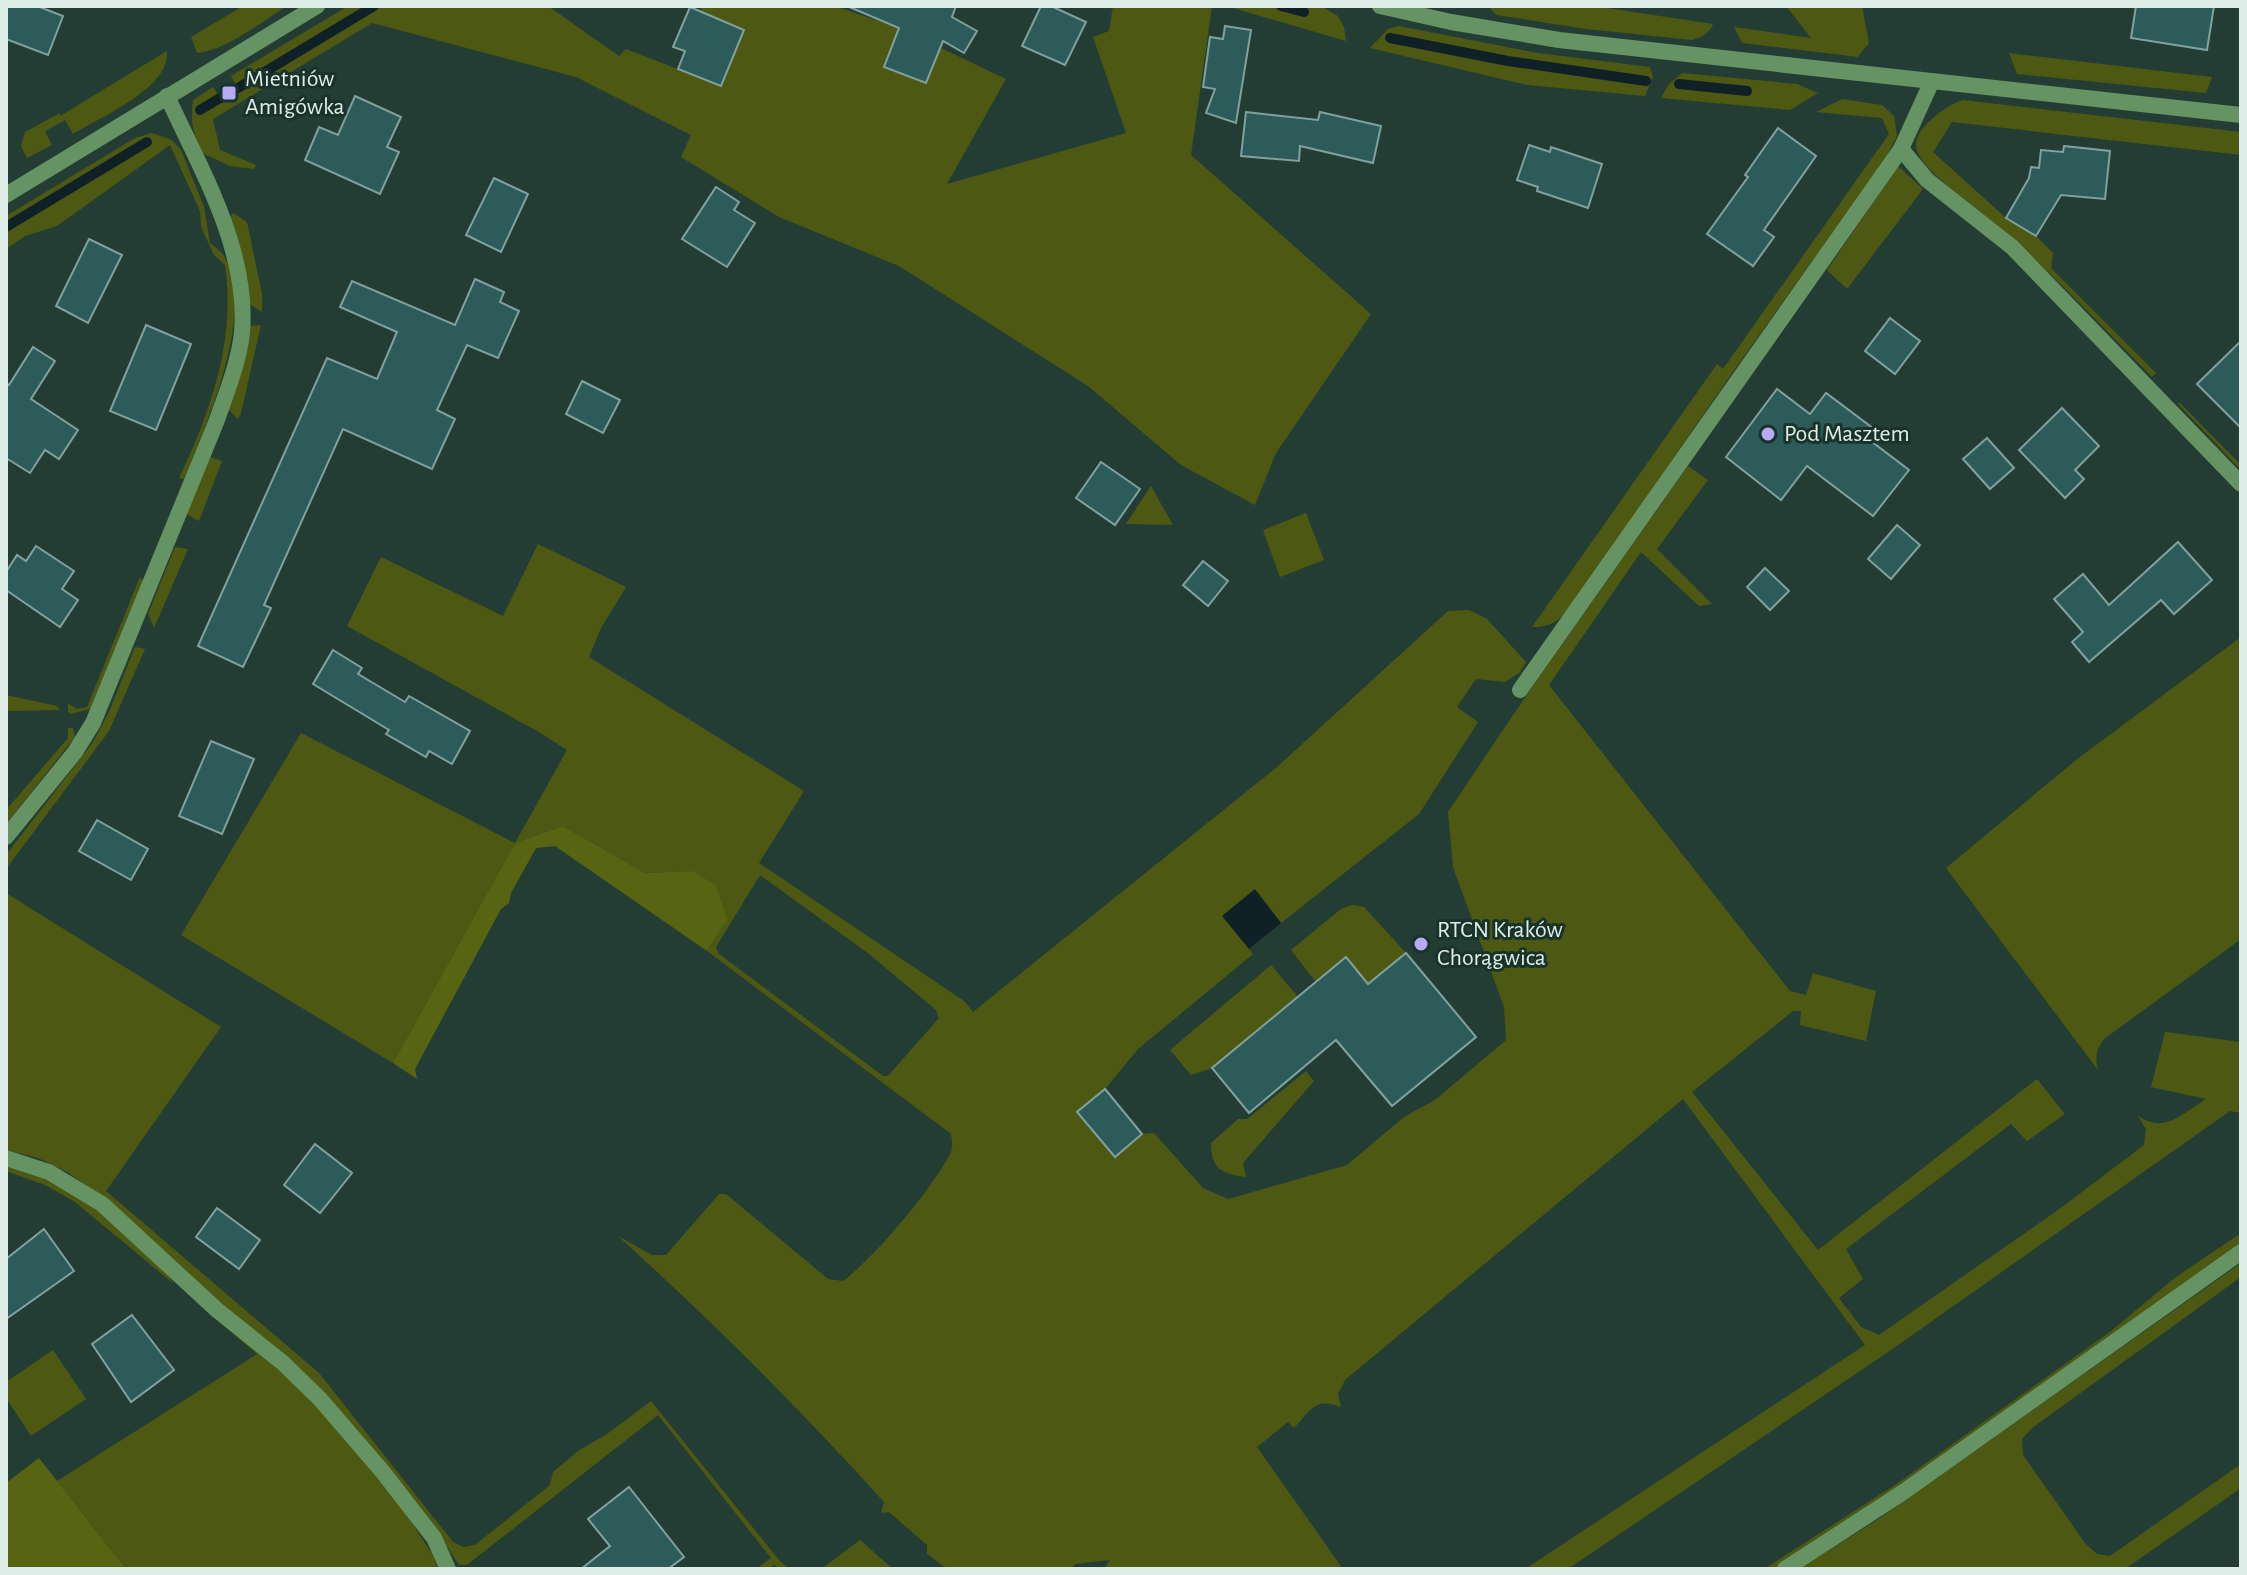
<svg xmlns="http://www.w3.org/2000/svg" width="2247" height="1575" font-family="'Alegreya Sans',sans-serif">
<rect width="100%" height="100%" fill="#243d34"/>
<g fill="#4d5913" fill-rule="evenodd">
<path d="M243,6H287C263,21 225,51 197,53L191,37Z"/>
<path d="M348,6H548L619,56L626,49L721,86L744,30L701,12L702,6H835L899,28L1006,79L947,184L1126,133L1093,37L1109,31L1113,6H1212L1191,155L1371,314L1276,453L1255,505L1181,465L1088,386L899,266L779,217L681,157L691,135L576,77L372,23L213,119L220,150L256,165L254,169L230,166L204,154C193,136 190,121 193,100L213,87L223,103L240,92L231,76Z"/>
<polygon points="1226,6 1321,6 1338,16 1344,27 1346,41"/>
<path d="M1491,6H1594L1713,24C1710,33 1700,38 1692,40L1586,29L1497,15L1491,10Z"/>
<polygon points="1786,6 1862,6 1869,43 1858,57 1742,43 1734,27 1811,38"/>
<polygon points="1399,26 1538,53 1650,67 1653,77 1645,96 1527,85 1370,48 1388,29"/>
<path d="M167,51C171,88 100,117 73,134L65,120L45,131L52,145L27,158L21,146L25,132L60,113V116Z"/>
<polygon points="2009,53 2212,77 2206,93 2017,74"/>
<polygon points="1682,73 1797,84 1818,93 1790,110 1661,98 1669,84"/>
<path d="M1842,99L1882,105L1894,116L1897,136L1887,156L1730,376L1569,609C1557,622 1550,627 1532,627L1717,364L1723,369L1889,134L1882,118L1816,112Z"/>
<path d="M1963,100L2241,132V155L1952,122L1933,152L2006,218L2036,236L2053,253L2051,268L2156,373L2152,377C2090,314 2030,249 1959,195C1947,185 1916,162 1916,145C1915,128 1948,104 1963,100Z"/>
<path d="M152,133L172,140L181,150L204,207L210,243C215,247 221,251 224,256C257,312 206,425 184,479L179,478C211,411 236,340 225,265L214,255L201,227L200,211L170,145L57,226L25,236L6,249V216L135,138Z"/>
<polygon points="1898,166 1923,189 1847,289 1827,270"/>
<polygon points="233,213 247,222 262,294 262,312 250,304 229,218"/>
<polygon points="261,325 241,413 238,419 229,410 241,369 249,326"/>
<polygon points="2179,402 2241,465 2241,470 2178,404"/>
<polygon points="210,457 222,461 199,521 186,514"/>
<path d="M1688,466L1708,480L1657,549L1712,604L1699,606L1641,552L1549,685L1790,991L1806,995L1813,973L1876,991L1866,1041L1800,1025L1801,1011H1793L1692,1092L1818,1250L2037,1079L2065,1114L2027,1141L2011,1124L1846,1249L1863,1279L1839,1298L1861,1327L1879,1335L2058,1210L2144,1145L2146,1129L2138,1116C2165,1134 2182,1114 2206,1099L2151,1087L2165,1032L2241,1042V1113L2230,1111L1891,1350L1568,1569H1525L1865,1345L1683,1099L1345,1380L1338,1394L1341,1407C1315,1397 1311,1410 1294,1428L1288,1422L1257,1447L1343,1569H1104L1110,1560L1075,1564L1072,1569H947L927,1554V1545L889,1512L881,1513L884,1502C800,1409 711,1320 618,1236L652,1255H666L719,1194H726L828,1279L843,1281C874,1258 934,1187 951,1152C953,1147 952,1140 951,1134L707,951L727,920L693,871L645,873L563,826L515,843L393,1063L181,935L301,733L515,843L567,750L539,732L347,626L381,557L503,616L538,544L626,587L601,628L589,657L804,791L759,863L964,1001L973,1012L1277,767L1448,611L1469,610L1487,619L1526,662L1519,673L1505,682L1476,679L1457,707L1478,722L1419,814L1281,923L1254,890L1223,916L1253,954L1138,1049L1105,1089L1078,1112L1115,1157L1142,1134L1154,1133L1203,1188L1228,1199L1347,1165L1404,1117L1435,1100L1506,1040L1504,1007L1453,867L1448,812L1536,681ZM760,875L869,954L936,1010L939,1018L888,1076H883L719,954L716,947Z"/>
<polygon points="1151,486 1173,525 1126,524"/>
<polygon points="1306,513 1324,560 1280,577 1263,530"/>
<polygon points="175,547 188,549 154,628 148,614"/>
<polygon points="140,577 143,580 90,709 71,714 68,712 68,703 77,709 87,707"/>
<path d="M2241,637V939L2104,1039C2096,1050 2095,1057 2098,1070L1946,868L2076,760Z"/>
<polygon points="135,647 145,649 109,731 6,869 6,855 93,742 109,712"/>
<polygon points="6,695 57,706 60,710 6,711"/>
<polygon points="68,728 73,728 75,737 6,824 6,810 68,738"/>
<polygon points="6,893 221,1027 106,1191 319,1373 453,1542 463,1547 475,1545 550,1485 553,1472 578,1451 607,1434 651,1401 779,1560 789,1569 779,1569 774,1565 769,1569 756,1569 771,1558 658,1415 467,1565 459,1565 441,1538 218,1303 102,1196 67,1172 38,1158 6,1150"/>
<polygon points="1352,905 1364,907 1406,953 1368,984 1346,957 1316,982 1291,950 1341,909"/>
<polygon points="1271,965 1298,997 1212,1068 1191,1075 1170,1050"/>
<path d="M1306,1071L1314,1081L1243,1163L1246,1177C1222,1174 1211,1169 1211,1143L1238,1119H1247Z"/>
<path d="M6,1166C18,1169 31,1171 43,1176C79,1192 153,1251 174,1284L75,1202L45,1185L6,1171Z"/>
<path d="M2241,1233V1244C2087,1354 1935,1470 1773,1569H1764L1898,1483L2111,1331L2176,1277Z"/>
<polygon points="2241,1263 2241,1277 2032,1428 2022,1439 2023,1455 2085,1543 2097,1554 2110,1556 2241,1464 2241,1488 2125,1569 1799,1569 1880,1518"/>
<polygon points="217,1320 226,1324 313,1399 403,1509 434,1557 438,1569 126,1569 57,1481 257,1354"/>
<polygon points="53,1350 86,1399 31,1436 6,1398 6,1382"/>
<polygon points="860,1540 893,1569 815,1569 824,1567"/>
</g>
<g fill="#576513">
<polygon points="563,826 645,873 693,871 716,886 727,920 707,951 555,846 536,848 511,893 509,903 501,909 415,1069 417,1079 393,1063 515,843"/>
<polygon points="39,1458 126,1569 6,1569 6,1483"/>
</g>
<polygon fill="#0f2126" points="1255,889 1281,923 1249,949 1222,916"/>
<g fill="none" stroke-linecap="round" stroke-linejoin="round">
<g stroke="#0f2126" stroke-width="10">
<polyline points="1281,6 1304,12"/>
<polyline points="1390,38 1508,61 1646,81"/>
<polyline points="1679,84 1747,91"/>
<polyline points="238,88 374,6"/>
<polyline points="200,110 220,98"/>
<polyline points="6,227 147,142"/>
</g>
</g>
<g fill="#2c5b59" stroke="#81a19f" stroke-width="2">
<polygon points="6,6 37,6 63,16 48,55 6,39"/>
<polygon points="847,6 956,6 952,17 977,31 964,53 943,41 926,83 884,67 899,28"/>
<polygon points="1041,6 1051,6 1086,22 1065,65 1022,46"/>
<polygon points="2136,6 2214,6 2207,50 2131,38"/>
<polygon points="690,7 744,30 721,86 678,69 685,51 673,47"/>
<polygon points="1225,26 1251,30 1236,123 1206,113 1215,89 1203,87 1210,37 1223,39"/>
<polygon points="355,96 401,117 387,147 399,152 380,194 305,160 319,127 338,135"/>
<polygon points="1246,112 1318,120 1320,112 1381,126 1373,163 1300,146 1299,161 1241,156"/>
<polygon points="1778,128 1816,156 1764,230 1774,237 1753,266 1707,234 1748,177 1745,175"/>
<polygon points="1529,145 1550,152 1551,147 1602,164 1588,208 1537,191 1538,187 1517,180"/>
<polygon points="2064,146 2110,151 2105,199 2061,195 2036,236 2006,218 2029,178 2031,167 2039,168 2041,150 2063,152"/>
<polygon points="494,178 528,194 501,252 466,235"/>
<polygon points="716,187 739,202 734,210 755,223 727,267 682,239"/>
<polygon points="89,239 122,255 88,323 56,306"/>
<polygon points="475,279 504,292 500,302 519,311 498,358 467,345 437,410 455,419 432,469 343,429 264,605 271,608 243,667 198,646 327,358 377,379 397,332 340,307 352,281 455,325"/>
<polygon points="1890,318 1920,341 1895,374 1865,351"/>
<polygon points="146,325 191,344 156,430 110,411"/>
<polygon points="2241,341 2241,428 2197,384"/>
<polygon points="33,347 55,361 31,399 78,430 59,459 45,450 30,473 6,458 6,383 9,385"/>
<polygon points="582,381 620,400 603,433 566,414"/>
<polygon points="1777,389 1810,414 1826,393 1878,432 1871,441 1909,470 1873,516 1807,466 1781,500 1726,457"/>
<polygon points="2062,408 2099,446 2075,470 2084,479 2065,498 2019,450"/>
<polygon points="1987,438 2014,468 1990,489 1963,459"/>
<polygon points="1101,462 1140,489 1115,525 1076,498"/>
<polygon points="1897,525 1920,545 1891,579 1868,559"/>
<polygon points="2178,542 2212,580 2174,614 2161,600 2089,662 2072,642 2083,632 2054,599 2083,574 2109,605"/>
<polygon points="36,546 74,571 62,589 78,600 60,627 6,590 6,572 17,555 26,561"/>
<polygon points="1203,561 1228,581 1208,606 1183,585"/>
<polygon points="1765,568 1789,591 1770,610 1747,587"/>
<polygon points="333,650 362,668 358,674 405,702 409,696 470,731 452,764 429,751 426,757 386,734 389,730 313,684"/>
<polygon points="211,741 254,759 222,834 179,816"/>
<polygon points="97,820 148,849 131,880 79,851"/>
<polygon points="1406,953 1476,1037 1392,1106 1336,1040 1249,1113 1212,1068 1346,957 1368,984"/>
<polygon points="1105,1089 1142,1134 1115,1157 1077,1112"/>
<polygon points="315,1144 352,1173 320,1213 284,1185"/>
<polygon points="217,1208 260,1240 239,1269 196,1237"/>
<polygon points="44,1229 74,1271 6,1319 6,1259"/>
<polygon points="132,1315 174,1370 131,1402 92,1344"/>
<polygon points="629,1487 684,1557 668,1569 581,1569 610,1546 588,1519"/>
</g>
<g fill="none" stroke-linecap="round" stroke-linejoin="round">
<g stroke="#669364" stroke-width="16">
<polyline points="1901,149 1927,180 2012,247 2241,484"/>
<polyline points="1520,690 1901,149 1932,81"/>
<polyline points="6,1158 49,1172 102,1204 217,1310 283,1363 320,1399 382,1471 434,1538 448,1569"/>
<polyline points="1785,1569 1902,1493 2241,1252"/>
</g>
<path stroke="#669364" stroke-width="16" d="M6,837L75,752L93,723L217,420C227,391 239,362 242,332C249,250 200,168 167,96"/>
<g stroke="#669364" stroke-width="16">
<polyline points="1380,6 1451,22 1559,40 2241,115"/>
<polyline points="6,195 317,6"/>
</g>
</g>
<g fill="#b7abf8" stroke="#1a332a" stroke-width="3">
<rect x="221" y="85" width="16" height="16" rx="4"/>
<circle cx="1768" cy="434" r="8"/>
<circle cx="1421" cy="944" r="8"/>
</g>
<g text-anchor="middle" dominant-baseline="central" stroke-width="6" stroke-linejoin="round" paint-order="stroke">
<g font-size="24" fill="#deede7" stroke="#1a332a" text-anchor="start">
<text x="245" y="79">Mietniów<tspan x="245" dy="28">Amigówka</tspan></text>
<text x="1784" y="434">Pod Masztem</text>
<text x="1437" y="930">RTCN Kraków<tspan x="1437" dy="28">Chorągwica</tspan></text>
</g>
</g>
<rect width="2247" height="1575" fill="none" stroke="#deede7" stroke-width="16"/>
</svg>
